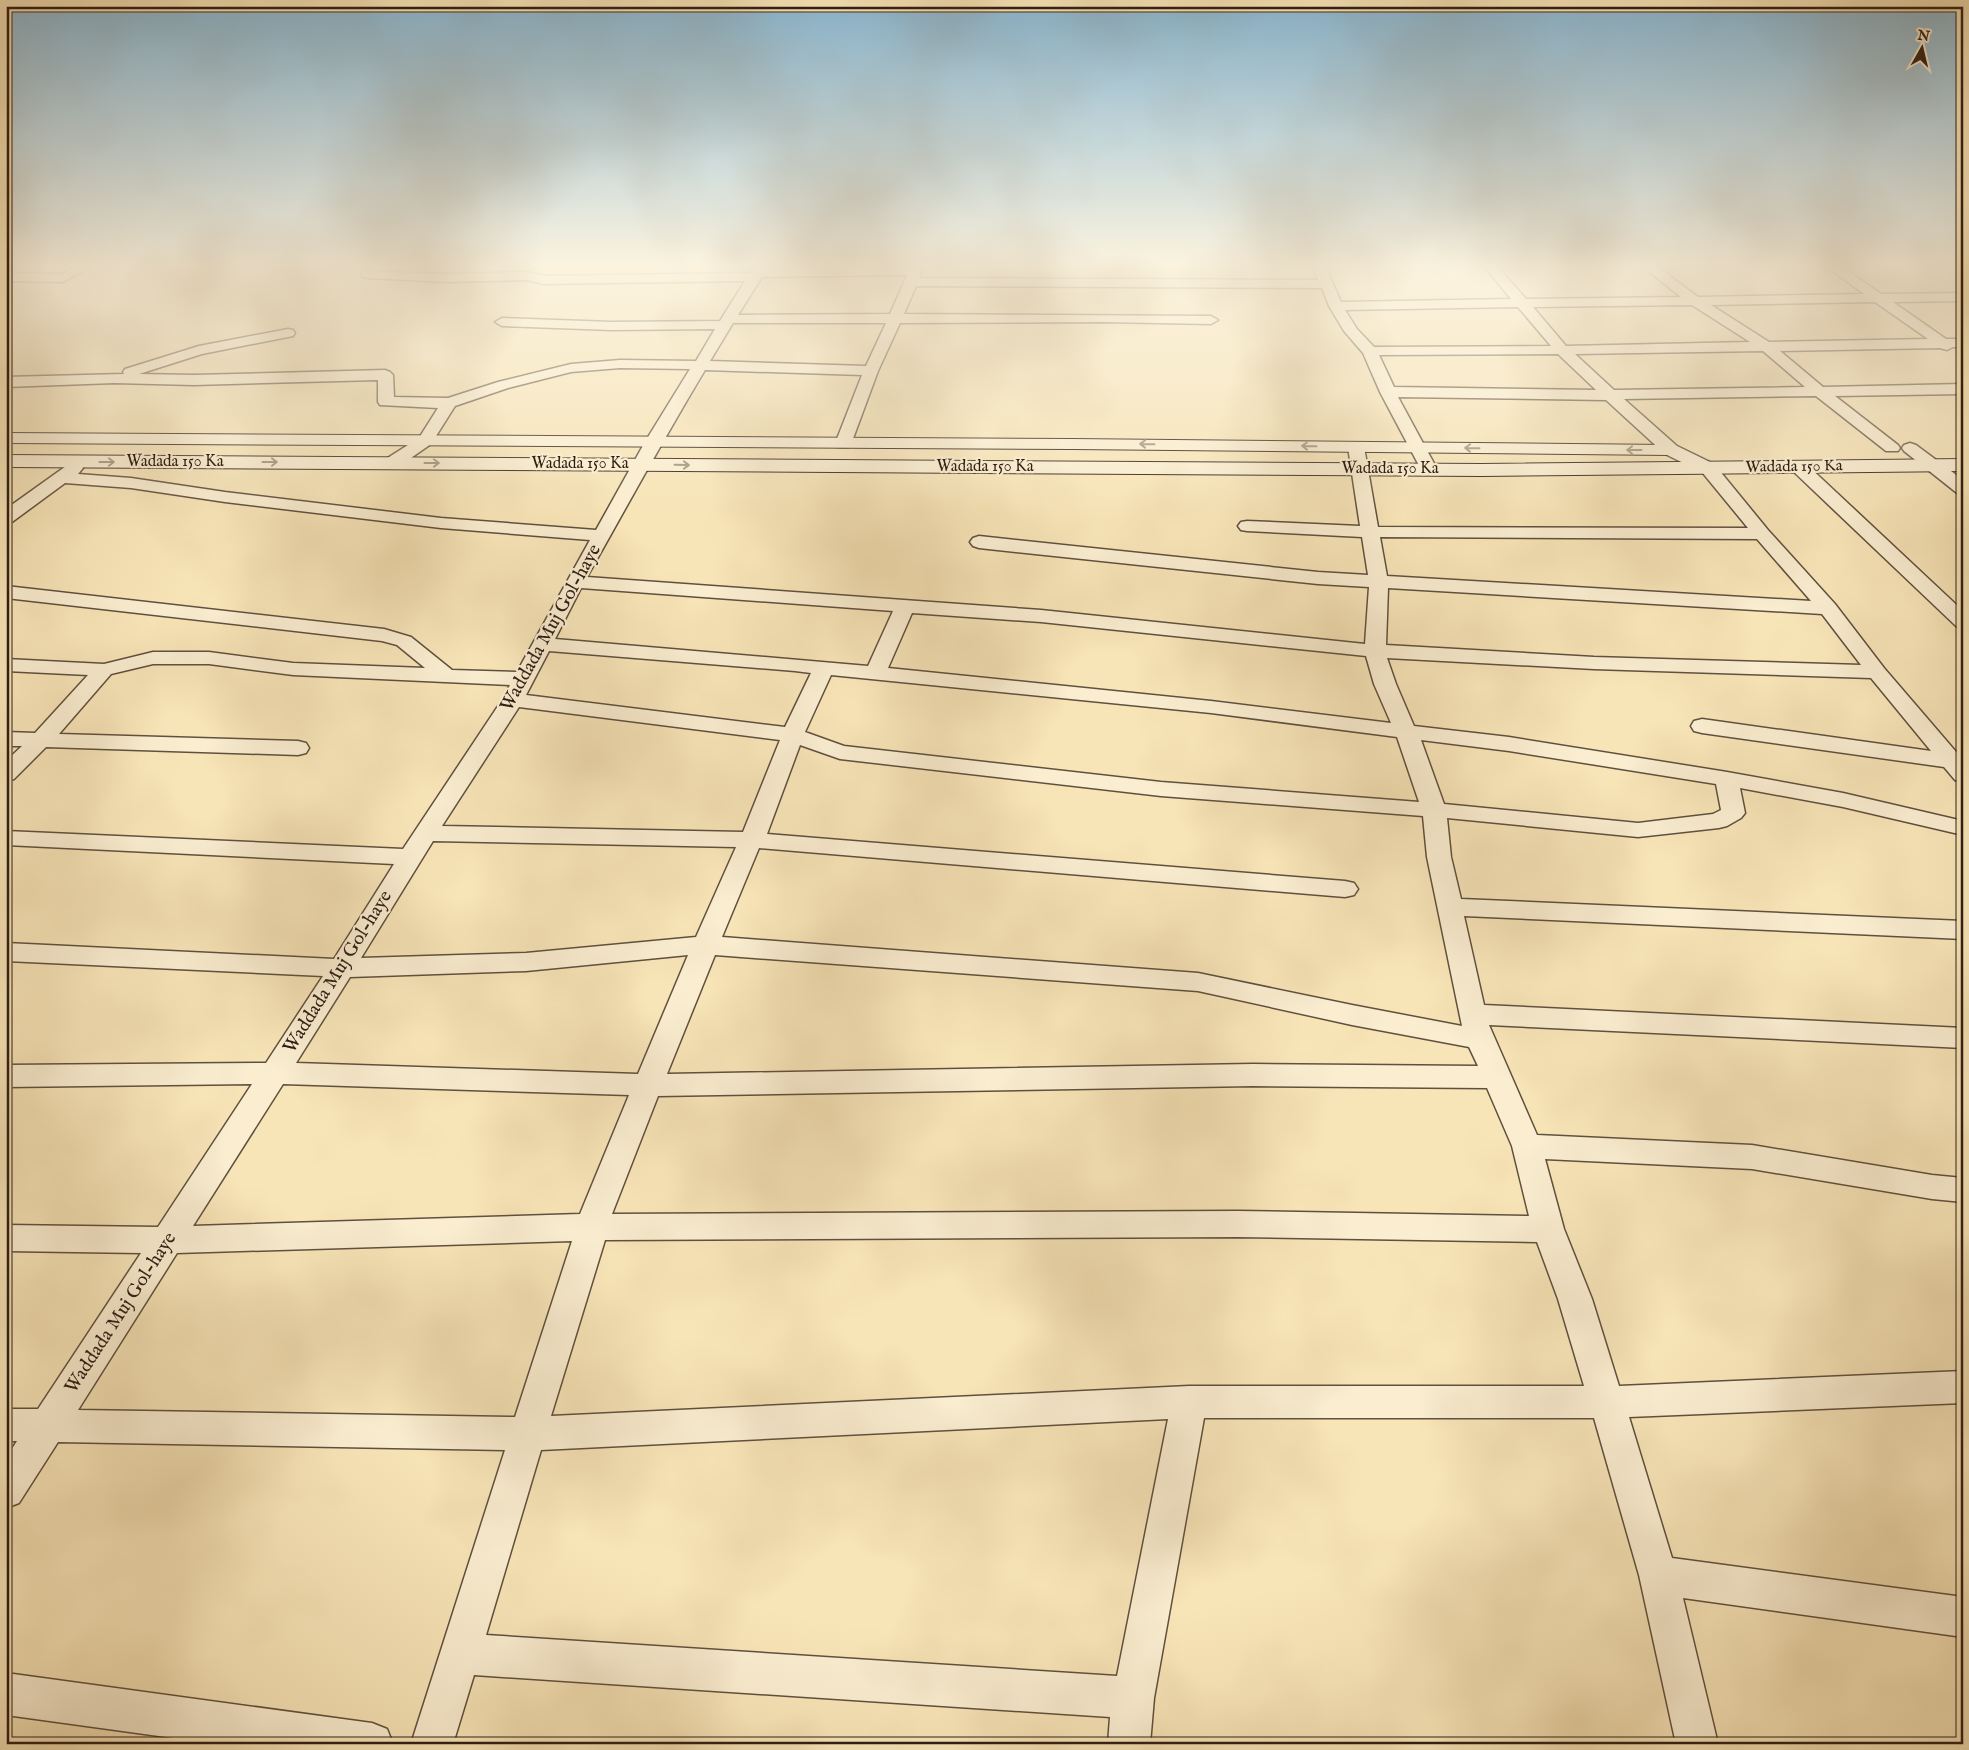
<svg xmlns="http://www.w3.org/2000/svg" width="1969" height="1750" font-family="'IM FELL English',serif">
<rect width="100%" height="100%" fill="#f7e4b7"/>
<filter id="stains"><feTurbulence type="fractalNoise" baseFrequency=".004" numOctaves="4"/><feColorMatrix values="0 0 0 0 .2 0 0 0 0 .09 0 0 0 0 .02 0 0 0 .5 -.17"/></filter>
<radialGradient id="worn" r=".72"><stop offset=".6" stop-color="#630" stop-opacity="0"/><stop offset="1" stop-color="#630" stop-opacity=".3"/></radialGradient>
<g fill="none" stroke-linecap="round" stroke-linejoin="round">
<defs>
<g id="street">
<polygon points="75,266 91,266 63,282 6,281 6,273 61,274"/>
<path d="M755,266H767L766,269L923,266L919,278L1318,280L1313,266H1325L1341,302L1511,299L1484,266H1497L1526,299L1681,297L1642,266H1656L1698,297L1864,294L1826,266H1841L1881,294L1963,293V301L1893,302L1946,339H1963V347H1953L1947,350L1940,348L1780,351L1823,387L1963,384V394L1835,396L1898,445L1900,448L1898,451H1886L1816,396L1624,399L1677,446L1714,464L1768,530L1835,604L1884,668L1963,760V782L1955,780L1944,767L1702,733L1694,731L1691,726L1694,721L1702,719L1931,751L1871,678L1594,669L1387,658L1396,684L1414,726L1509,737L1727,772L1843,793L1963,821V835L1843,807L1740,788L1745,813L1741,818L1727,826L1719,828L1638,837L1447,818L1451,857L1461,899L1963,921V939L1464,916L1484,1005L1963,1028V1048L1489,1025L1537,1135L1752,1145L1932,1175L1963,1178V1202L1932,1199L1752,1169L1545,1159L1564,1229L1592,1299L1619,1386L1963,1371V1403L1629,1417L1672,1558L1963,1597V1637L1683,1598L1718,1744H1676L1639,1575L1594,1418H1204L1154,1698L1150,1744H1108L1110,1717L474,1675L453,1744H411L505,1450L58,1442L19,1503L6,1508V1458L17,1441H6V1409H38L141,1253L6,1251V1225L158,1227L252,1084L6,1087V1065L266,1063L323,976L6,961V943L334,959L394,864L6,845V831L403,849L502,700L510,685L293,675L209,664H153L111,674L59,734L298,741L306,743L309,748L306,753L298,755L46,747L14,779L6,781V761L22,746H6V732L35,733L88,675L6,671V659L104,664L153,652H209L293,663L425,668L397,645L382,641L6,598V586L384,629L411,637L452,670L517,672L590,540L441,528L225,502L131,488L65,483L12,522L6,523V509L69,464H81L83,468L78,474L131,478L225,492L441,518L596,530L645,442L690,369L620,368L571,372L508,388L455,406L431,444L398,467H386L384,463L386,459L419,438L438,408L380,405L378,402V380L194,385L114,383L6,387V377L124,374L123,372L125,369L199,346L288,329L293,330L295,333L293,336L202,354L139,374L194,375L385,370L390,372L393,375L394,397L448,398L498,382L571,364L620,360L696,361L715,329L612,330L502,326L495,322L502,318L612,322L720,321L745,281L544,284L527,280L447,282L368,278L363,277L361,274L363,271L447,274L527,272L544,276L750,273ZM907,275L890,314L738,315L762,277ZM916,286L1322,288L1329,306L1344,331L1363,353L1380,392L1423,473H1435L1437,469L1398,397L1606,400L1665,454L1702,472L1748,528L1378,527L1364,447L1362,444H1350L1348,447L1360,526L1247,521L1241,522L1238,526L1241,530L1247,531L1362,537L1368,575L1318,572L979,536L973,538L970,542L973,546L979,548L1318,584L1369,587L1365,644L1041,610L587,577C626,508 664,438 705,370L862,375L835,444L837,447H849L851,444L878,371L900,323L1104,322L1211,324L1218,320L1211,316L904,314ZM1875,302L1928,339L1769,342L1711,305ZM1692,305L1750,342L1566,346L1533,307ZM1518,307L1551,346L1374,347L1357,329L1345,310ZM733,323H886L866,366L710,361ZM1763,351L1805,387L1614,390L1575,354ZM1558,354L1596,390L1394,387L1379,355ZM1380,537L1757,539L1811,601L1387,576ZM581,588L893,611L868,666L555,639ZM1388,588L1822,614L1861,665L1594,657L1386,645ZM912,613L1041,622L1366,656L1374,684L1391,723L1211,701L888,668ZM549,651L795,671L811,673L785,727L526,695ZM831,675L1211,713L1397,737L1419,802L1161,782L844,746L805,732ZM519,707L780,740L743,832L442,826ZM1421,740L1509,751L1716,784L1721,810L1713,814L1638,823L1444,804ZM800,745L840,759L1161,796L1423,816L1427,857L1462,1026L1352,1005L1198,973L722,937L759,848L1345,897L1354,895L1358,889L1354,883L1345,881L767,834ZM433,841L736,847L696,937L526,953L361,958ZM688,955L638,1074L296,1063L350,977L526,971ZM715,955L1198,991L1352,1025L1469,1047L1478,1066L1253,1064L667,1074ZM283,1084L629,1095L580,1214L193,1226ZM1253,1086L1487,1088L1512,1146L1529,1216L1238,1211L612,1214L658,1096ZM1238,1237L1537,1242L1558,1299L1584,1386H1189L551,1416L605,1240ZM572,1241L515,1417L78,1410L177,1253ZM1168,1419L1117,1676L486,1635L541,1450Z"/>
<polygon points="1910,443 1916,445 1963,480 1963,494 1957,493 1904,451 1902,448 1904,445"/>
<polygon points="1800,463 1806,464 1963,611 1963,628 1956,626 1794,472 1792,468 1794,464"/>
<polygon points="6,1673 372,1723 387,1729 393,1744 217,1744 6,1715"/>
</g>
<g id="secondary">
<polygon points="6,433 1073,439 1669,445 1675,446 1678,450 1675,454 1669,455 1073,449 6,443"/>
<polygon points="6,455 1482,464 1963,459 1963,471 1482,476 6,467"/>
</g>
</defs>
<use href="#street" stroke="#60503e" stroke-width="3"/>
<use href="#secondary" stroke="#2e1e15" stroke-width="2"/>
<use href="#street" fill="#faedd0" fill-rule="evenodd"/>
<use href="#secondary" fill="#faedd0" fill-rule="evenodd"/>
</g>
<defs><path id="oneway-shaft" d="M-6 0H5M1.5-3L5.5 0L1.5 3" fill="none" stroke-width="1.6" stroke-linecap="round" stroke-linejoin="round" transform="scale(1.25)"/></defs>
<g stroke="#9e907c">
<use href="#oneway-shaft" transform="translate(1147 444) rotate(-179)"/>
<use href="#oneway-shaft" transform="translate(1309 446) rotate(-179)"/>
<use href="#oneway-shaft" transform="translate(1472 448) rotate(-179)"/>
<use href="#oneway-shaft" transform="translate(1634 450) rotate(-180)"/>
<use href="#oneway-shaft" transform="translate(107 462)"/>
<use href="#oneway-shaft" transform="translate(270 462)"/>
<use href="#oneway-shaft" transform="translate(432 463)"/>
<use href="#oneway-shaft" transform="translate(682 465) rotate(1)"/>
</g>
<linearGradient id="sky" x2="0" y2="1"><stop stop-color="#8ab8d3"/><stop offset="0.52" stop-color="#fbf3df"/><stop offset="1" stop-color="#fbf3df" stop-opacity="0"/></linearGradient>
<rect width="1969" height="511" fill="url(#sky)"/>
<g text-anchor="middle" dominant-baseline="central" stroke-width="4.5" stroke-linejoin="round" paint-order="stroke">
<g font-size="16" fill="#2e1e15" stroke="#faedd0">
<text x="175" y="462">Wadada 150 Ka</text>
<text x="580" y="464">Wadada 150 Ka</text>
<text x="985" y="467">Wadada 150 Ka</text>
<text transform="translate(1794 467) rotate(-1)">Wadada 150 Ka</text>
<text x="1390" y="469">Wadada 150 Ka</text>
</g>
<g font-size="19" fill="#2e1e15" stroke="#faedd0">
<text transform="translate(551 628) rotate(-61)">Waddada Muj Gol-haye</text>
<text transform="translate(338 972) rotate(-58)">Waddada Muj Gol-haye</text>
<text transform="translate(121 1313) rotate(-57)">Waddada Muj Gol-haye</text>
</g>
</g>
<rect width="1969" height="1750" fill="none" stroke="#f7e4b7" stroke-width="25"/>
<rect x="8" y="8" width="1954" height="1735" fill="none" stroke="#2e1e15" stroke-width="2.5"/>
<rect x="12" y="12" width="1944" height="1725" fill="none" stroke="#2e1e15"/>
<g transform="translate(1922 48) rotate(8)" stroke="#faedd0" stroke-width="4" paint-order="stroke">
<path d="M0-4L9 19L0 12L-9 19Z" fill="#2e1e15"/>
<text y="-8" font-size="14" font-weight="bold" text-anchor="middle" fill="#2e1e15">N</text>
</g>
<rect width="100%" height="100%" filter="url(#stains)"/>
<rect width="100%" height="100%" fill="url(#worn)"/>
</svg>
